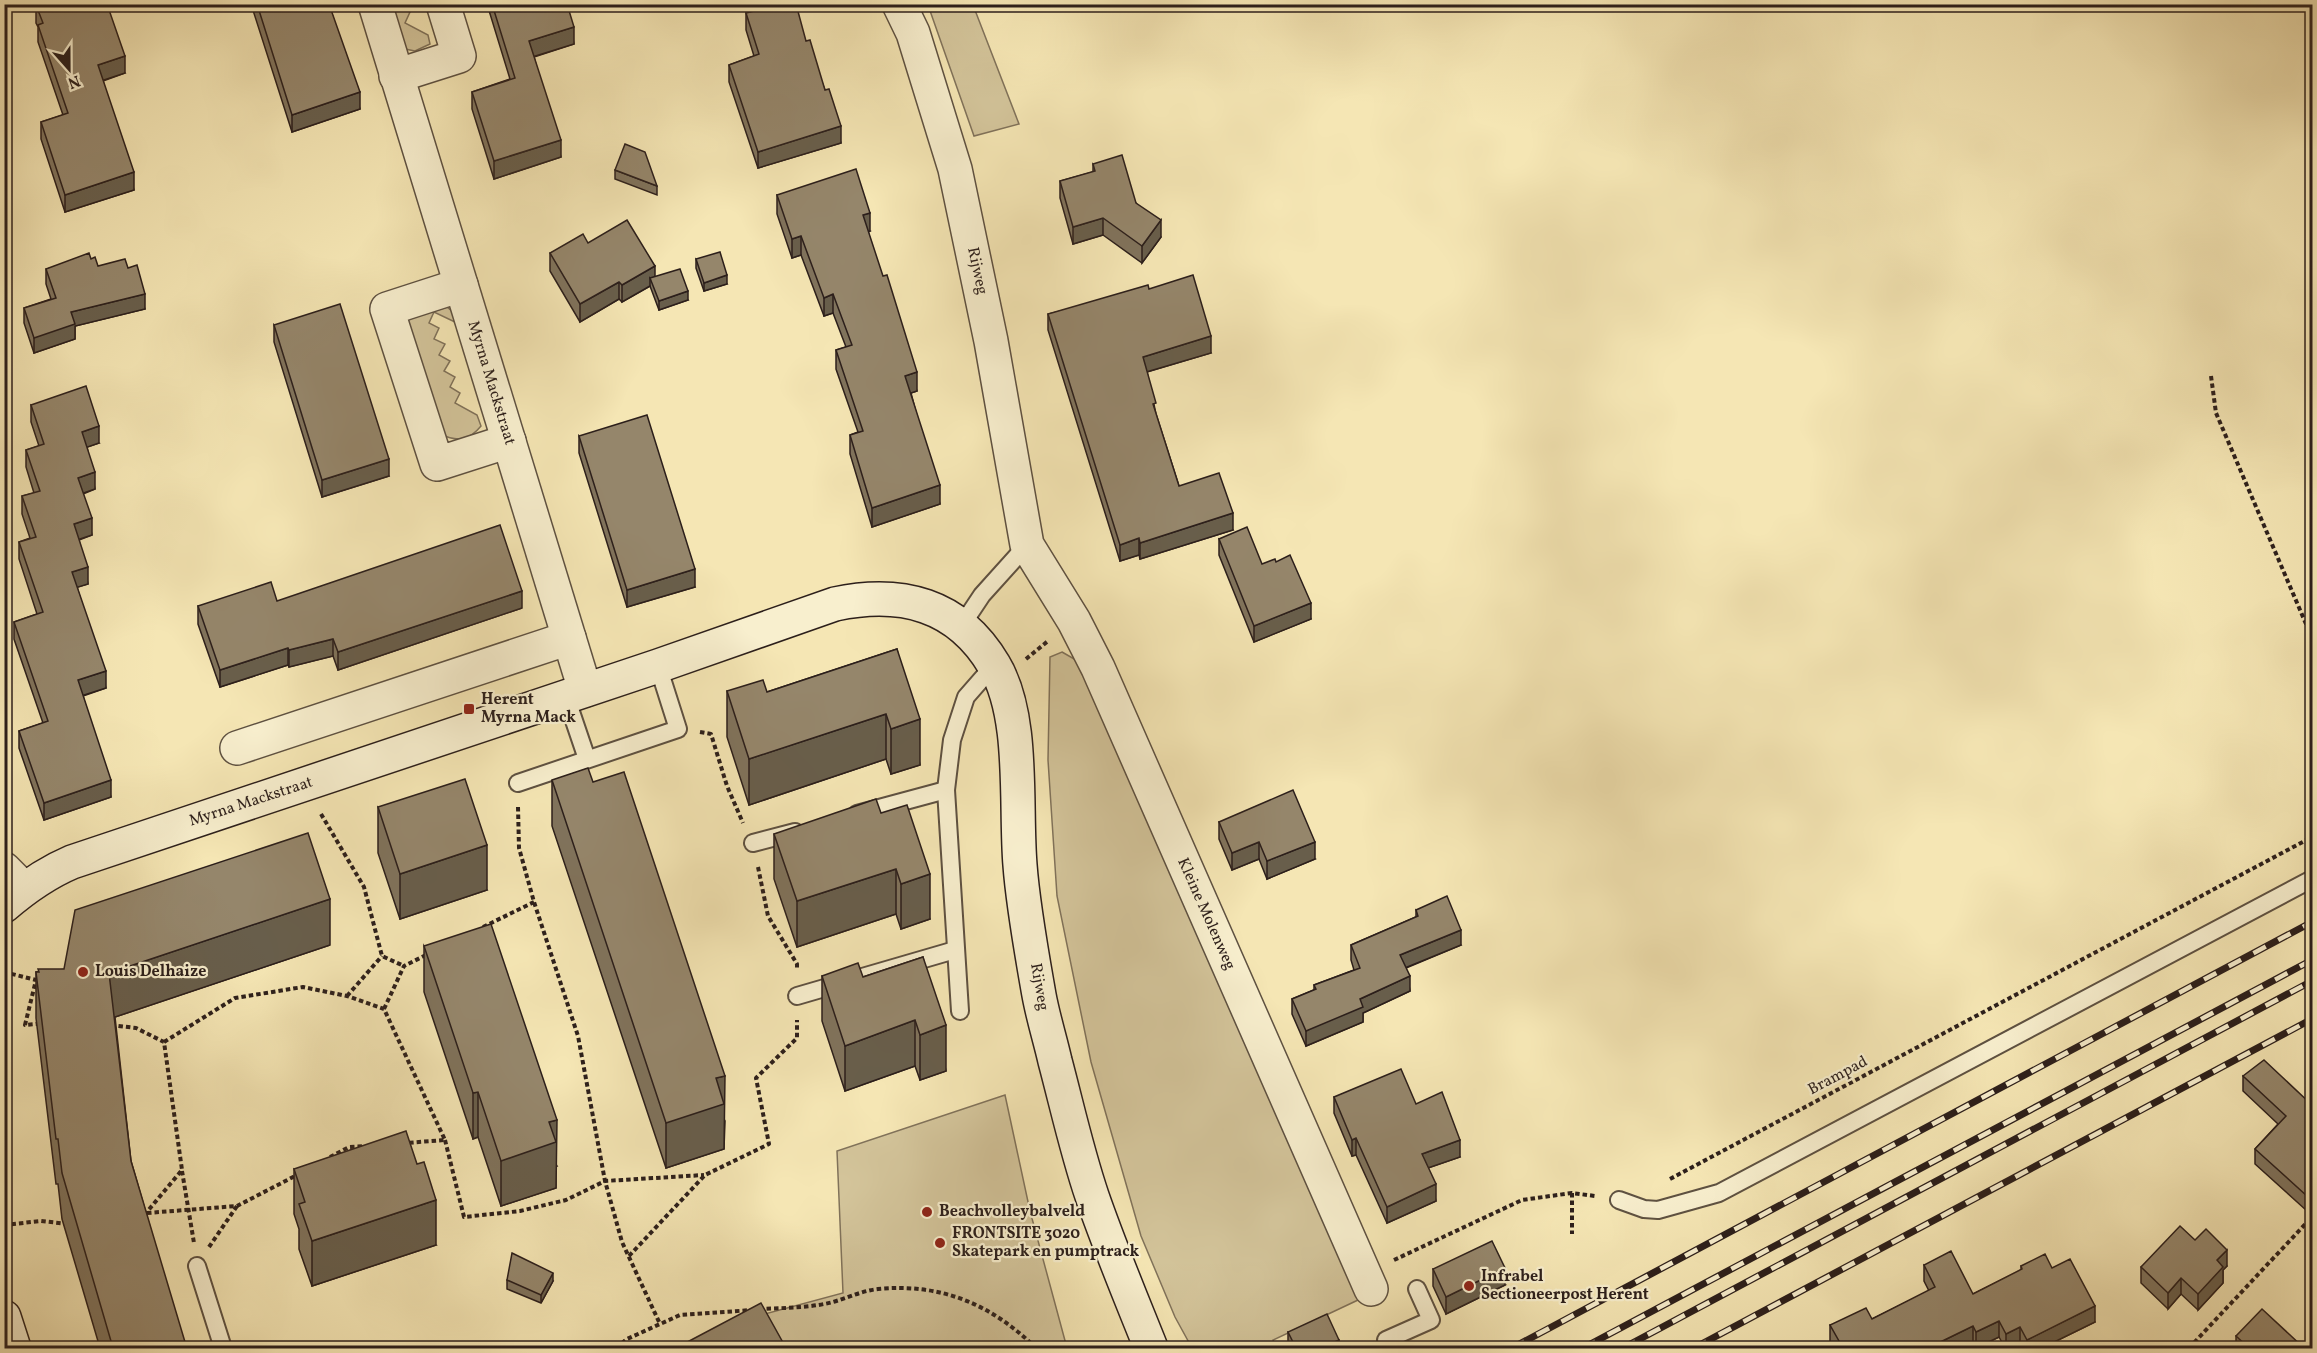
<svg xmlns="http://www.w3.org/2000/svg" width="2317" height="1353" font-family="Vollkorn,serif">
<rect width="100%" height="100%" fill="#f5e6b4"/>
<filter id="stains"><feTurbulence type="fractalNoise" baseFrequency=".00333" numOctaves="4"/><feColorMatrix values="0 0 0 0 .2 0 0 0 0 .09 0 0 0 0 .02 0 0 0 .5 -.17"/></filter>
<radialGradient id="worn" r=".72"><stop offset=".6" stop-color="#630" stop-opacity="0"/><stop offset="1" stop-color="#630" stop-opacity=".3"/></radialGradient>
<g fill="#d3c49a" stroke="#80725a" stroke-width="1.5">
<polygon points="385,5 401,5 400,7 410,12 405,23 428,35 430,44 415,51 405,49"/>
<polygon points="928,5 973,5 1019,124 974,136"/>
<path d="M447,307L453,312L457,323L434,312L429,323L439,328L434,339L445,344L439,355L450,361L444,371L455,377L450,387L460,393L455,403L477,415L481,426C469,441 457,442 440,434L406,320Z"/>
<polygon points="1062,652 1090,668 1246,1022 1358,1300 1273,1340 1277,1348 1192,1348 1175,1317 1141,1236 1091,1062 1057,896 1048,760 1050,657"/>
<polygon points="1005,1095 1030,1211 1067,1348 779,1348 761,1315 843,1293 837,1151"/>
</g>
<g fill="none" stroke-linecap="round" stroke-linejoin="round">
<defs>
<g id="lane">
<polyline points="962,625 982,595 1027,545"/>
<polyline points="566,697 587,759"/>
<polyline points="518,783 678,729 658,666"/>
<polyline points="857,814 946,790"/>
<polyline points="753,843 795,832"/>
<polyline points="797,996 955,950"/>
<polyline points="960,1011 946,790 952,740 966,697 994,665"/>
<polyline points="1619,1200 1644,1209 1658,1210 1719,1193 2312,879"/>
<polyline points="197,1266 223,1348"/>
<polyline points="1386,1340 1431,1320 1417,1289"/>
</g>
<g id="street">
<polyline points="375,4 585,690"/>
<polyline points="899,4 913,33 955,169 991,341 1027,545 1074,621 1098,668 1371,1289"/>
<polyline points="396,76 459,56 443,4"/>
<polyline points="461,285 387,309 437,464 509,441"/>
<polyline points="237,748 569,638"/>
<polyline points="4,869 24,889"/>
</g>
<g id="secondary">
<path d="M4,906C26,887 46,873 72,862L658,666L835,604C901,590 958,604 994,665C1025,716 1015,805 1020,865C1023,906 1032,955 1039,995C1043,1017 1050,1039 1055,1061C1067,1106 1077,1152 1092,1196C1110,1248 1131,1298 1151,1348"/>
<polyline points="4,1317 14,1348"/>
</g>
</defs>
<use href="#lane" stroke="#5e5141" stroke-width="20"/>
<use href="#street" stroke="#5e5141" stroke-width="36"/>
<use href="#secondary" stroke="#2c1f1b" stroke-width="36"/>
<g stroke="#2c1f1b" stroke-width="4" stroke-dasharray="4.5 3" stroke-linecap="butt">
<polyline points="2211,376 2216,413 2312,638"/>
<polyline points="1026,659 1048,641"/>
<polyline points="700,732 711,734 727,786 743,823"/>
<polyline points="518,807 519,848 534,902 578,1036 605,1181 622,1242 660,1324"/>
<polyline points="321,814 364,887 382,956 404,966"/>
<polyline points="758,867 768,916 797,964 797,970"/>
<polyline points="483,927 534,902"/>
<polyline points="4,972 36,980 25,1025 37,1024"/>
<polyline points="347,996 382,956"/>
<polyline points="384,1009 404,966 428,954"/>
<polyline points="111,1025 136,1028 164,1042 182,1170 146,1213"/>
<polyline points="164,1042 235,998 303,987 347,996 384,1009 445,1140 406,1143"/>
<polyline points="445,1140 464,1217 520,1211 566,1200 605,1181 704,1175"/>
<polyline points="330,1157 349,1147 365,1146"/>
<polyline points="182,1171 194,1243"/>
<polyline points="1670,1179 2312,837"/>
<polyline points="1572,1193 1572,1234"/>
<polyline points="147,1213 237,1206 297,1175"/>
<polyline points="4,1225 41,1221 68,1224"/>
<polyline points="209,1247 237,1206"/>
<polyline points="629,1256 705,1175 769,1144 756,1078 797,1038 797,1020"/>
<polyline points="1394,1260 1522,1200 1572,1193 1595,1196"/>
<path d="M759,1309C781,1308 803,1308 824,1304C842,1301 859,1291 878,1289C941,1283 991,1304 1036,1348"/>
<polyline points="616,1348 627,1339 680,1315 752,1310"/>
<polyline points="2189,1348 2312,1217"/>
</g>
<use href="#lane" stroke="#f8efce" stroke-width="16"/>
<use href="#street" stroke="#f8efce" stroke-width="33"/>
<use href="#secondary" stroke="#f8efce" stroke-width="33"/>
<defs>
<g id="rail">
<polyline points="1512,1348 2312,922"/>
<polyline points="1583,1348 2312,960"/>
<polyline points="1623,1348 2312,981"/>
<polyline points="1694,1348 2312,1019"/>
</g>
</defs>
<use href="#rail" stroke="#2c1f1b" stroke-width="7"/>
<use href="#rail" stroke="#f8efce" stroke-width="4.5" stroke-dasharray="14" stroke-linecap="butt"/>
</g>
<g fill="#80735c" stroke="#2c1f1b" stroke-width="1.5">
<polygon points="251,4 329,4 360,109 292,132"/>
<polygon points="487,4 567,4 574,44 534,57 561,157 494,179 472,109 472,92 510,79"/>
<polygon points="36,5 125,73 103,81 134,190 65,212 41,139 41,122 63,115 38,42 38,27 36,23"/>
<polygon points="746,13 806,41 825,90 841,143 758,168 729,82 729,65 754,56 746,30"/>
<polygon points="1093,164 1136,203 1161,237 1142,263 1103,235 1073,244 1060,198 1060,181 1093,172"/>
<polygon points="615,170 657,186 657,195 615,179"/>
<polygon points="777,195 870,231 868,232 917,391 911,393 940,504 872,527 850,454 850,435 858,432 836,369 836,350 846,347 833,313 824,316 801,255 792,258 777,214"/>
<polygon points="588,243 655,277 688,300 659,310 650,286 622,302 619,299 580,322 550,271 550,253"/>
<polygon points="91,259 98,266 128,268 145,309 75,326 75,339 34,353 24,323 24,308 51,299 46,284 46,269"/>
<polygon points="696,259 727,284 704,291 696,268"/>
<polygon points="1149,289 1211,353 1147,372 1156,414 1179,486 1233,530 1140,559 1139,555 1120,561 1048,330 1048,314"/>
<polygon points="274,325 389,476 322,497 274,342"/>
<polygon points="31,405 99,443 87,447 95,489 83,494 92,535 79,540 88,584 77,587 106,688 83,696 111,797 44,820 19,748 19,731 43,723 14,639 14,622 37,614 19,559 19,542 30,538 22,514 22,496 34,493 26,467 26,450 39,446 31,422"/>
<polygon points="579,436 695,587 627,607 579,453"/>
<polygon points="1219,539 1262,564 1276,562 1311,619 1254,642 1219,555"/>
<polygon points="198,606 522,608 338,670 333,656 289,667 288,665 220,687 198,624"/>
<polygon points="897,649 920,765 891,774 886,759 749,805 727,737 727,691 767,692"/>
<polygon points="552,780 725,1121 724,1149 666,1168 552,826"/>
<polygon points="378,807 487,890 400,919 378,853"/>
<polygon points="881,813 930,919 901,929 896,914 797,947 774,879 774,834"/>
<polygon points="1219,822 1315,859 1267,879 1259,859 1232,870 1219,839"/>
<polygon points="1416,910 1461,945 1406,968 1410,991 1363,1013 1363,1022 1306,1046 1292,1014 1292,999 1314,990 1314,985 1354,970 1351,960 1351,945 1416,917"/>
<polygon points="330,945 115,1017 131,1161 185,1348 100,1348 62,1219 58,1184 56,1184 36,1018 36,972"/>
<polygon points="424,946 557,1166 556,1166 556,1188 501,1206 478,1137 473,1139 424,992"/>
<polygon points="923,957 946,1071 920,1080 915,1066 845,1091 822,1021 822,976 863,977"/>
<polygon points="2243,1076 2313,1106 2307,1211 2255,1164 2255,1149 2278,1124 2243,1091"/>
<polygon points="1334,1097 1416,1104 1460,1157 1428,1168 1436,1201 1387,1223 1356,1155 1352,1156 1334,1113"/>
<polygon points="294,1169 436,1245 312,1286 299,1249 299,1229 294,1214"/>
<polygon points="2195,1240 2227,1266 2223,1270 2223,1283 2198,1310 2181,1294 2168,1309 2141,1283 2141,1267"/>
<polygon points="1924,1265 1973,1294 2021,1270 2021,1266 2052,1268 2095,1322 2042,1348 2023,1348 2020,1343 2009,1348 2005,1348 1999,1337 1976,1348 1973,1342 1959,1348 1834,1348 1830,1341 1830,1325 1872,1319 1929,1291 1924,1281"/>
<polygon points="1433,1269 1505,1285 1446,1314 1433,1286"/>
<polygon points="507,1280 553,1281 541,1303 507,1289"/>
<polygon points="1288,1332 1339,1348 1288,1348"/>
<polygon points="2236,1336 2304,1348 2236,1348"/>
</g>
<g fill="#685e4b" stroke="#2c1f1b" stroke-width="1.5">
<polygon points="574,27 574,44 529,58 529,41"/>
<polygon points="125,56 125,73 98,82 98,65"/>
<polygon points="360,92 360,109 292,132 292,115"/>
<polygon points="841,126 841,143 758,168 758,152"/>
<polygon points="561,140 561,157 494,179 494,161"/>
<polygon points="134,172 134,190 65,212 65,195"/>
<polygon points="870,213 870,231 863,234 863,215"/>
<polygon points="1103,218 1103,235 1073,244 1073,227"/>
<polygon points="1161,220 1161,237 1142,263 1142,246"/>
<polygon points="801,236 801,255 792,258 792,239"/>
<polygon points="655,266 655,283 650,278 650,286 622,302 622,285"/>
<polygon points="727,275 727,284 704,291 704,283"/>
<polygon points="619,282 619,299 580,322 580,304"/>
<polygon points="688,291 688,300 659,310 659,301"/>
<polygon points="145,294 145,309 75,326 75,339 34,353 34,338 71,312"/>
<polygon points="833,294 833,313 824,316 824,298"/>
<polygon points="1211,336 1211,353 1143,373 1143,357"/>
<polygon points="917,372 917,391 905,395 905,376"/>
<polygon points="99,426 99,443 82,449 82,432"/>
<polygon points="389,459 389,476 322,497 322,480"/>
<polygon points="95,472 95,489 78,495 78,478"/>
<polygon points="940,485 940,504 872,527 872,508"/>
<polygon points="1233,513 1233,530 1140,559 1140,543"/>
<polygon points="92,518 92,535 74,541 74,524"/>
<polygon points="1139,538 1139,555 1120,561 1120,545"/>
<polygon points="88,567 88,584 72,589 72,572"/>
<polygon points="695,569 695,587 627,607 627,590"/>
<polygon points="522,591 522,608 338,670 338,652"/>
<polygon points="1311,603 1311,619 1254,642 1254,626"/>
<polygon points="333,639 333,656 289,667 289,650"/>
<polygon points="288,648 288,665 220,687 220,670"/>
<polygon points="106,671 106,688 78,697 78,680"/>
<polygon points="886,714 886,759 749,805 749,759"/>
<polygon points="920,719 920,765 891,774 891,729"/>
<polygon points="111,780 111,797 44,820 44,803"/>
<polygon points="1259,842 1259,859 1232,870 1232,853"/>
<polygon points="1315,842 1315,859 1267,879 1267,861"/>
<polygon points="487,845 487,890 400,919 400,874"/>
<polygon points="896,869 896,914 797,947 797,901"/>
<polygon points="930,874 930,919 901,929 901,884"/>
<polygon points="330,899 330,945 109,1019 109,973"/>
<polygon points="1461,930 1461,945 1400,970 1400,955"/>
<polygon points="1410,976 1410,991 1363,1013 1363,1022 1306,1046 1306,1031 1360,999"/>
<polygon points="915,1020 915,1066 845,1091 845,1046"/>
<polygon points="946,1025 946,1071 920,1080 920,1035"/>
<polygon points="725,1076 724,1149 666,1168 666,1123 716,1078"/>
<polygon points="478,1092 478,1137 473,1139 473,1093"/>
<polygon points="557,1120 556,1188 501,1206 501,1161 549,1122"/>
<polygon points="1356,1138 1356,1155 1352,1156 1352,1140"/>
<polygon points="1460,1140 1460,1157 1422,1170 1422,1154"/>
<polygon points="1436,1184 1436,1201 1387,1223 1387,1207"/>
<polygon points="2313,1191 2313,1206 2307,1211 2307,1196"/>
<polygon points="436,1200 436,1245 312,1286 312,1241"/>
<polygon points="2227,1250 2227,1266 2223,1270 2223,1283 2198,1310 2198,1294 2217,1260"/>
<polygon points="1505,1268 1505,1285 1446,1314 1446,1297"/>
<polygon points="553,1273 553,1281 541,1303 541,1295"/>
<polygon points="2181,1278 2181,1294 2168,1309 2168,1293"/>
<polygon points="2095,1306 2095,1322 2042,1348 2027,1348 2027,1340"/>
<polygon points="1999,1321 1999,1337 1976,1348 1976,1332"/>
<polygon points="1973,1326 1973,1342 1959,1348 1928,1348"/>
<polygon points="2020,1327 2020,1343 2009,1348 2006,1348 2006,1334"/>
<polygon points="1339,1340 1339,1348 1321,1348"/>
<polygon points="185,1342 185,1348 161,1348"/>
</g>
<g fill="#95866b" stroke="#2c1f1b" stroke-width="1.5">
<polygon points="39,4 107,4 125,56 98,65 134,172 65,195 41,122 68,113 38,25 43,23 36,5"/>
<polygon points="257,4 329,4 360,92 292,115"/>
<polygon points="492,4 567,4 574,27 529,41 561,140 494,161 472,92 515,78"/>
<polygon points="782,4 796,4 806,41 810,40 825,90 829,89 841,126 758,152 729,65 759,54 746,13"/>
<polygon points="625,144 645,152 657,186 615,170"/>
<polygon points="1122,155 1136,203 1161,220 1142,246 1103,218 1073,227 1060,181 1095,171 1093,164"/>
<polygon points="856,169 870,213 863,215 883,276 887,275 917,372 905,376 940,485 872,508 850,435 863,431 836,350 852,345 833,294 824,298 801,236 792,239 777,195"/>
<polygon points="627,220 655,266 622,285 619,282 580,304 550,253 583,234 588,243"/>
<polygon points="720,252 727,275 704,283 696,259"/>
<polygon points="89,253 91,259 95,257 98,266 125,259 128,268 137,265 145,294 71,312 75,324 34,338 24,308 56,298 46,269"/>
<polygon points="680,269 688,291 659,301 650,278"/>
<polygon points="1193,275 1211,336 1143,357 1156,403 1153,404 1179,486 1219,473 1233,513 1140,543 1139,538 1120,545 1048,314 1148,285 1149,289"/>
<polygon points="340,304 389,459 322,480 274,325"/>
<polygon points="86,386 99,426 82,432 95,472 78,478 92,518 74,524 88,567 72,572 106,671 78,680 111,780 44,803 19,731 48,721 14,622 43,612 19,542 36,537 22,496 40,491 26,450 44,444 31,405"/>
<polygon points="647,415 695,569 627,590 579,436"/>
<polygon points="500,525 522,591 338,652 333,639 289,650 288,648 220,670 198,606 271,582 277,601"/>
<polygon points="1247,527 1262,564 1275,559 1276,562 1290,555 1311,603 1254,626 1219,539"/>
<polygon points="897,649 920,719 891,729 886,714 749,759 727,691 763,680 767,692"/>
<polygon points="588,768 593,782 624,772 725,1076 716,1078 724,1104 666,1123 552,780"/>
<polygon points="465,779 487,845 400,874 378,807"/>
<polygon points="1293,790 1315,842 1267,861 1259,842 1232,853 1219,822"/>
<polygon points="876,799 881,813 907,805 930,874 901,884 896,869 797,901 774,834"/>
<polygon points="308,833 330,899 109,973 131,1161 185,1342 161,1348 113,1348 62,1173 58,1139 56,1139 36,972 39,972 38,969 64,969 75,910"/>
<polygon points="1447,896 1461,930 1400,955 1410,976 1360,999 1363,1007 1306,1031 1292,999 1316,989 1314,985 1360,968 1351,945 1418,916 1416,910"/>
<polygon points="491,924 557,1120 549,1122 556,1142 501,1161 478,1092 473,1093 424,946"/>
<polygon points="923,957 946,1025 920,1035 915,1020 845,1046 822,976 858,963 863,977"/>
<polygon points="2264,1060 2313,1106 2313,1147 2311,1149 2313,1151 2313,1191 2307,1196 2255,1149 2286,1116 2243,1076"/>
<polygon points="1401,1069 1416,1104 1442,1092 1460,1140 1422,1154 1436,1184 1387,1207 1356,1138 1352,1140 1334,1097"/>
<polygon points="406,1131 417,1164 424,1162 436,1200 312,1241 299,1204 305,1202 294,1169"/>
<polygon points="2180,1226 2195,1240 2206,1229 2227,1250 2217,1260 2223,1267 2198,1294 2181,1278 2168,1293 2141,1267"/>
<polygon points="1492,1241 1505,1268 1446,1297 1433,1269"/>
<polygon points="1951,1251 1973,1294 2022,1269 2021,1266 2045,1254 2052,1268 2070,1259 2095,1306 2027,1340 2020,1327 2006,1334 1999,1321 1976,1332 1973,1326 1928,1348 1843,1348 1830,1325 1866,1308 1872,1319 1935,1287 1924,1265"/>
<polygon points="512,1253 553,1273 541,1295 507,1280"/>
<polygon points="761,1303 786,1348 676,1348"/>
<polygon points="2262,1309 2304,1348 2246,1348 2248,1347 2236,1336"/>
<polygon points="1327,1314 1339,1340 1321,1348 1296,1348 1288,1332"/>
</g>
<g fill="#8f2418" stroke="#f8efce" stroke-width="2">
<rect x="463" y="703" width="12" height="12" rx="3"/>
<circle cx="83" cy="972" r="6"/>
<circle cx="927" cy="1212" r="6"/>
<circle cx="940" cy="1243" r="6"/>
<circle cx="1469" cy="1286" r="6"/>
</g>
<g text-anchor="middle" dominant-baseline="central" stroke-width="4.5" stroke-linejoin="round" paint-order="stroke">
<g font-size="16" fill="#2c1f1b" stroke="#f8efce">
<text transform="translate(977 271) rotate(78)">Rijweg</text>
<text transform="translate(491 383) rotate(73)">Myrna Mackstraat</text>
<text transform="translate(251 802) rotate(-18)">Myrna Mackstraat</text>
<text transform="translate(1206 914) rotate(66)">Kleine Molenweg</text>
<text transform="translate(1039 987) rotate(80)">Rijweg</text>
<text transform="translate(1838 1076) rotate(-28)">Brampad</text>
</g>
<g font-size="16" font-weight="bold" fill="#2c1f1b" stroke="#f8efce" text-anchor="start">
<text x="481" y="700">Herent<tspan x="481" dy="18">Myrna Mack</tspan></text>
<text x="95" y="972">Louis Delhaize</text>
<text x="939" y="1212">Beachvolleybalveld</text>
<text x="952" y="1234">FRONTSITE 3020<tspan x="952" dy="18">Skatepark en pumptrack</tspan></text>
<text x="1481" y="1277">Infrabel<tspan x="1481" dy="18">Sectioneerpost Herent</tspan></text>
</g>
</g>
<rect width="2317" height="1353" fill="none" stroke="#f5e6b4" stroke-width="24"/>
<rect x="6" y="6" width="2305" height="1341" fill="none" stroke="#2c1f1b" stroke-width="3"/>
<rect x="12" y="12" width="2293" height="1329" fill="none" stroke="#2c1f1b" stroke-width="1.5"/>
<g transform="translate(69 69) rotate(159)" stroke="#f8efce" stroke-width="4.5" paint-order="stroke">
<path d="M0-4.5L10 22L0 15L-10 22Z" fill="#2c1f1b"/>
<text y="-9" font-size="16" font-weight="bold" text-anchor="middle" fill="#2c1f1b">N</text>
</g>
<rect width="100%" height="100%" filter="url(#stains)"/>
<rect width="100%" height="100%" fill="url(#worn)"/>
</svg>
